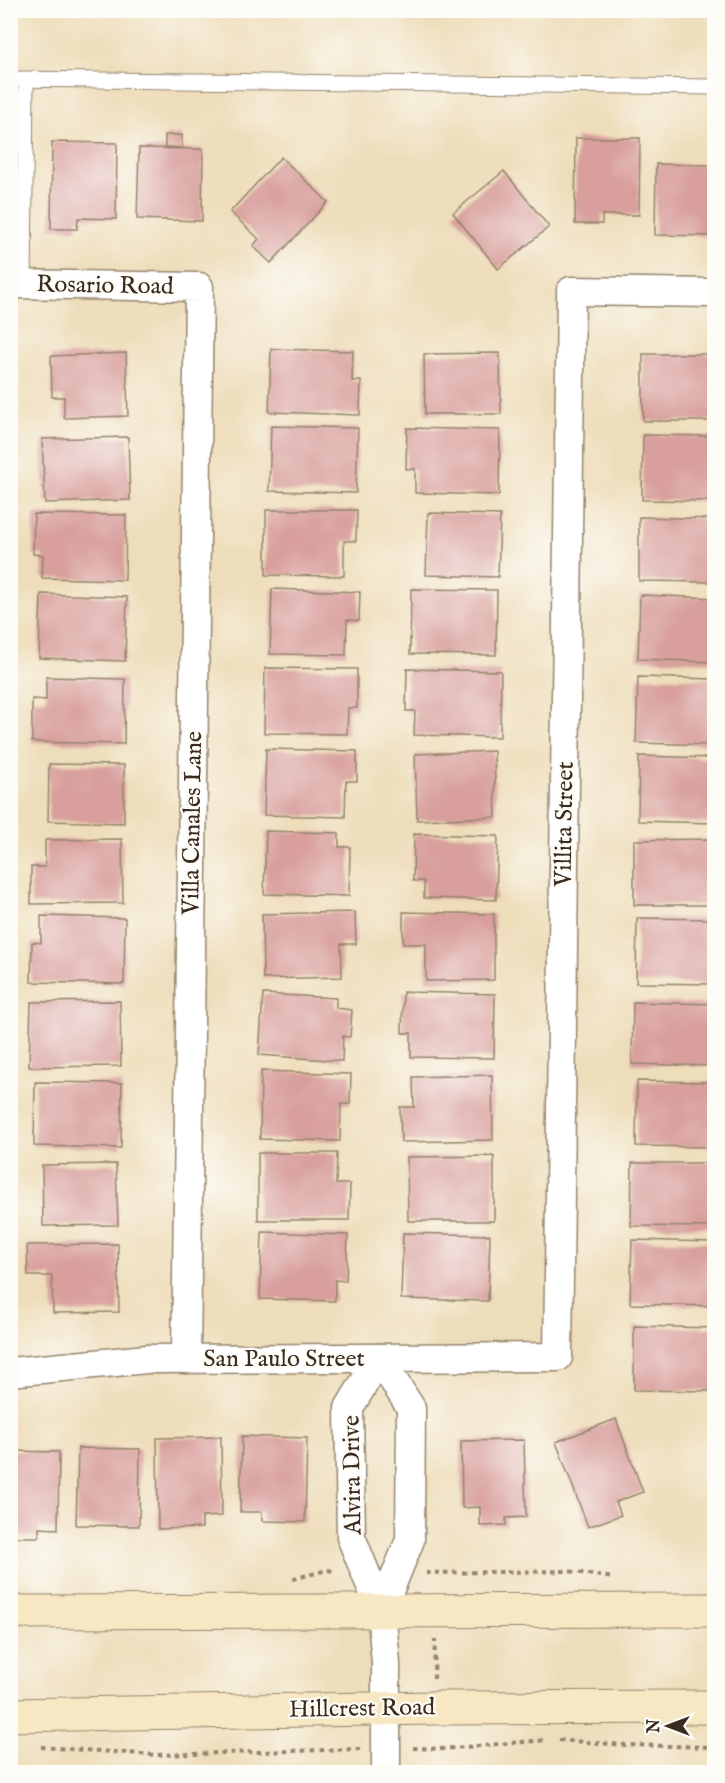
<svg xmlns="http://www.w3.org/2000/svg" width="725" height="1783" font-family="'IM FELL English',serif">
<rect width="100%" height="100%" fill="#fdfcf7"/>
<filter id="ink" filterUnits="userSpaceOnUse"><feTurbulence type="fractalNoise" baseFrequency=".0167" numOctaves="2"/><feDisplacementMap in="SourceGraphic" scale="12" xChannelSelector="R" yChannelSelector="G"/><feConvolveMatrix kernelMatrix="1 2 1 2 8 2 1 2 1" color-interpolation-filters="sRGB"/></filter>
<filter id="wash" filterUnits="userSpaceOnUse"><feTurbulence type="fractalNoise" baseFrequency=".008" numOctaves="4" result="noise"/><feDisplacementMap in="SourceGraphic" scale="24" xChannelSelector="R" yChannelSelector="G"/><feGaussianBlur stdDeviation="1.35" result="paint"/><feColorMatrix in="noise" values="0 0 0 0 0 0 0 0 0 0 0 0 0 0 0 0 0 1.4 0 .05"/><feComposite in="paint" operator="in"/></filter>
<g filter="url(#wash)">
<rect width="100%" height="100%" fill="#eeddba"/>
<g id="blocks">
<g fill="#d89f9c">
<polygon points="165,135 182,135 182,148 165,147"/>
<polygon points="576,138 640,138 639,215 602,215 602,224 575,224"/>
<polygon points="52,142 117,143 116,219 78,218 77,229 51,229"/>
<polygon points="139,148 203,149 202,221 137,219"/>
<polygon points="281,157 328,202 271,263 253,246 259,239 230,212"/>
<polygon points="656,164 714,165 714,236 655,235"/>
<polygon points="504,171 549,227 498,269 453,213"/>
<polygon points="271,349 353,351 352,381 361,381 360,415 269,412"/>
<polygon points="126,353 128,416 64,418 64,397 52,397 51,356"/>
<polygon points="500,353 501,414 425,414 424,354"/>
<rect x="643" y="354" width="71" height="67"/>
<polygon points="271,426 358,428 356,493 269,491"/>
<polygon points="407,428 500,430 499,495 415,493 415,469 406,469"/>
<polygon points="643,435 714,436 714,501 642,500"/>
<polygon points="128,437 130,500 45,503 42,439"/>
<polygon points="266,510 357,510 356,541 344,541 344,576 266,575"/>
<polygon points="428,513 500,515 498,577 426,575"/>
<polygon points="34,514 126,515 125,580 42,578 43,555 33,554"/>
<polygon points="639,517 714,519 714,582 639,581"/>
<polygon points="272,589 360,592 359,621 347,620 346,655 270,654"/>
<polygon points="411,589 497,590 496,655 410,654"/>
<polygon points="41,594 127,597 125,661 39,658"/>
<polygon points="640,595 714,598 714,662 638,659"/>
<polygon points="265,668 357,669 357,708 348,708 347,734 264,733"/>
<polygon points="407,669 501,671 500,737 414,735 415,711 406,711"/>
<polygon points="46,677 125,679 124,744 32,742 32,699 46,700"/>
<polygon points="638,677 714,679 714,745 636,743"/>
<polygon points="266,749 357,751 357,781 346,781 345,817 264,815"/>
<polygon points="494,751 496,817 417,820 415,754"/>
<polygon points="639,756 714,758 714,823 638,821"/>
<polygon points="49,764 124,765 124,823 48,821"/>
<polygon points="266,831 339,833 339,847 350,847 349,896 264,894"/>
<polygon points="414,834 498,836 496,900 424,898 424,881 413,881"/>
<polygon points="122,839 123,903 31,904 31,867 45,867 45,840"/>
<polygon points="713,839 714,905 634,905 634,840"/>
<polygon points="355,912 356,944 341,944 342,977 263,979 262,914"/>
<polygon points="403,912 494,914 494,980 426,981 426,944 403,944"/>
<polygon points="41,916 125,918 124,984 31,982 32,942 41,943"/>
<polygon points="637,918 714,919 714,984 636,983"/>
<polygon points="403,992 495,994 494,1058 411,1057 411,1033 402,1033"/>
<polygon points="263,994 336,998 336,1008 352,1010 350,1037 343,1036 342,1061 259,1055"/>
<polygon points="120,1001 121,1066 29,1067 31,1002"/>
<polygon points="633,1002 714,1004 714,1066 632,1064"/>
<polygon points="261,1071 351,1074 350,1104 341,1104 340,1141 260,1139"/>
<polygon points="492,1075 493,1140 401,1142 400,1107 414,1107 413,1077"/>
<polygon points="637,1081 714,1082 714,1147 636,1146"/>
<polygon points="35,1082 122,1083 121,1148 34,1146"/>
<polygon points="258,1153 337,1153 336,1184 350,1184 349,1220 258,1220"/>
<polygon points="494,1156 494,1221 408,1221 407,1157"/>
<polygon points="632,1163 714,1163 714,1204 710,1204 710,1227 631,1226"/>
<polygon points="116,1164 118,1225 43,1226 42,1165"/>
<polygon points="262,1232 348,1235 346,1281 335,1280 335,1301 260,1299"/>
<polygon points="403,1233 490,1235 488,1301 401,1299"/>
<polygon points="632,1240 714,1242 714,1306 630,1304"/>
<polygon points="118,1244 119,1312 53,1313 52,1276 28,1276 27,1245"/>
<polygon points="634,1326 714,1328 714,1391 634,1390"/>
<polygon points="616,1419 643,1492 616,1502 621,1515 588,1527 556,1442"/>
<polygon points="242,1436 307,1438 305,1522 262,1521 262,1512 240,1512"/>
<polygon points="221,1437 222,1516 202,1517 202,1528 158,1529 157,1438"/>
<polygon points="524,1440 526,1517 506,1518 506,1525 480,1526 480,1507 462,1508 461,1441"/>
<polygon points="78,1448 140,1449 139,1526 76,1525"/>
<polygon points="10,1451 59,1452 58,1529 39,1528 39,1537 11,1537"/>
</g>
</g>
</g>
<g filter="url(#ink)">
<use href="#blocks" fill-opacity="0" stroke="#94846c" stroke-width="1.5"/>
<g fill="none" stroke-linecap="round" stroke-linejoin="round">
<defs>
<g id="lane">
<polyline points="10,79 714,87"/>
<polyline points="24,285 26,79"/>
</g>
<g id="street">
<polyline points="10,284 199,287 186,1359"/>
<polyline points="379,1358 349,1408 351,1537 381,1611 386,1663 386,1772"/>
<polyline points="379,1358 411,1408 410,1540 381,1611"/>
<polyline points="10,1372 147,1359 558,1357 571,291 714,293"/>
</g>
<g id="secondary">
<polyline points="10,1612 714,1610"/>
<polyline points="10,1715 434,1708 714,1707"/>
</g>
</defs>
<use href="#lane" stroke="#94846c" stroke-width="17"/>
<use href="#street" stroke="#94846c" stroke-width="31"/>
<use href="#secondary" stroke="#94846c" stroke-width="35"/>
<g stroke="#94846c" stroke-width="4" stroke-dasharray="4.5 4.5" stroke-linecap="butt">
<polyline points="426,1573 569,1571 613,1578"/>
<polyline points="293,1579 327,1570 335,1571"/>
<polyline points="434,1679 435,1639"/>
<polyline points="559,1740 625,1745 714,1747"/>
<polyline points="41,1747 156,1755 360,1749"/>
<polyline points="413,1748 442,1749 546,1740"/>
</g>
<use href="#lane" stroke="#fff" stroke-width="15"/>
<use href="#street" stroke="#fff" stroke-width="28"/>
<use href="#secondary" stroke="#f7e8c3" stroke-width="33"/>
</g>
</g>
<g text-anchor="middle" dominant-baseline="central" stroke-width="4.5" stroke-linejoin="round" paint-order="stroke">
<g font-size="24" fill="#3b2a1e" stroke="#fdfcf7">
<text transform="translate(105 286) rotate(1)">Rosario Road</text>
<text transform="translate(193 823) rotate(-89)">Villa Canales Lane</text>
<text transform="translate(565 824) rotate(-89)">Villita Street</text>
<text x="284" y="1359">San Paulo Street</text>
<text transform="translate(353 1475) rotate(-91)">Alvira Drive</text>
<text transform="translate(362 1709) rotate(-1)">Hillcrest Road</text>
</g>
</g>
<rect width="725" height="1783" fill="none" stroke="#fdfcf7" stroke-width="36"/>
<g transform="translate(668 1726) rotate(270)" stroke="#fdfcf7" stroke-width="4.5" paint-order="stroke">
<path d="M0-4.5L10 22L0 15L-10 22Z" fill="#3b2a1e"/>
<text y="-9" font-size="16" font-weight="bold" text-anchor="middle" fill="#3b2a1e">N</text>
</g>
</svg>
